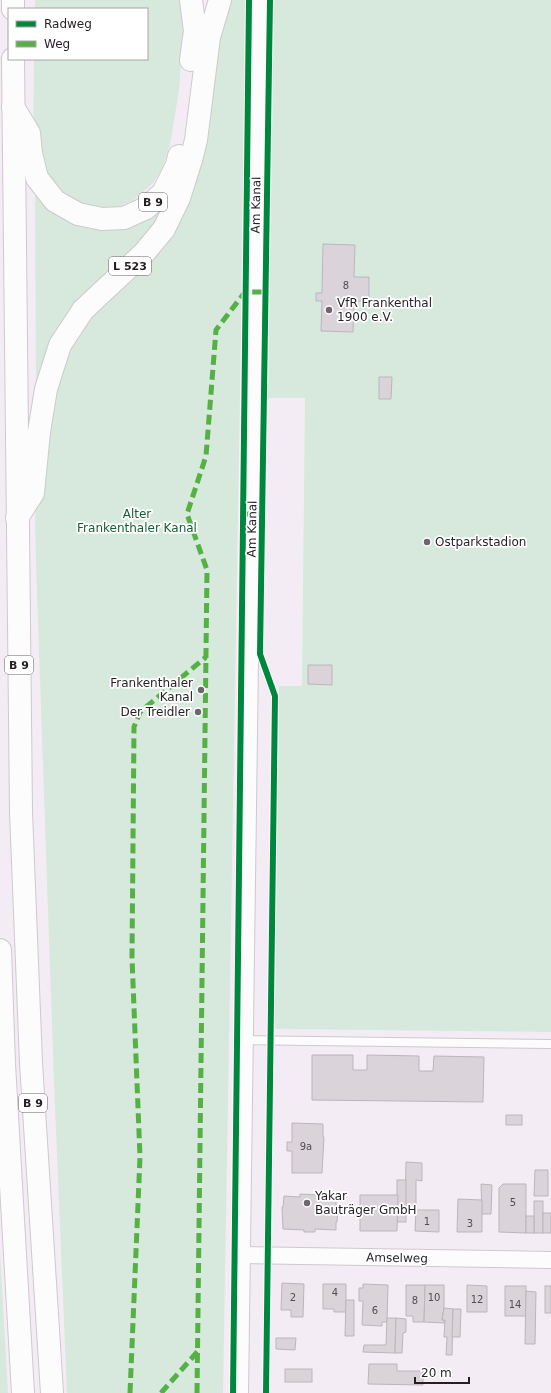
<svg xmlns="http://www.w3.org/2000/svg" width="551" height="1393" font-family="'DejaVu Sans',sans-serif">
<rect width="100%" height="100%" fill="#f4ecf4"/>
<g fill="#d6e9dc">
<polygon points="35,0 182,0 184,21 179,90 170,145 163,167 153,183 133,200 109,211 88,209 46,182 33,151 34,59 147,59 147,9 35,9"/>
<polygon points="229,0 245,0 246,41 223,1393 67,1393 54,1083 36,564 35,520 38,469 44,420 77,330 145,261 209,74"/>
<polygon points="272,0 551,0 551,1032 274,1029 279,686 302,686 305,398 267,398"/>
<polygon points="35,188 66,219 170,197 154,228 129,256 36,396"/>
<polygon points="0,1251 8,1393 0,1393"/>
</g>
<g fill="#dad4da" stroke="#bbb6bb">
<polygon points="323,244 355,245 354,277 369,277 369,301 354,301 353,332 321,331 322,301 316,301 316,293 322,293"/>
<polygon points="379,377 392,377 391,399 379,399"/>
<polygon points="308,665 332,665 332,685 308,684"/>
<polygon points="312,1055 353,1055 353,1070 367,1070 367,1055 419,1056 419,1071 433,1071 434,1056 484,1057 483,1102 312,1100"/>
<rect x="506" y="1115" width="16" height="10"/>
<polygon points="292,1123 323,1124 323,1137 324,1137 322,1173 292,1173 292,1151 287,1151 287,1142 292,1142"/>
<polygon points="406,1162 422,1163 422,1181 416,1180 416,1210 405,1210"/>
<polygon points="535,1170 548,1170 548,1196 534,1196"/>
<rect x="397" y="1180" width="9" height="42"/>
<polygon points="481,1184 492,1185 491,1214 482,1214"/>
<polygon points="503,1184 526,1184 526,1233 499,1232 499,1188"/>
<polygon points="300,1194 319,1195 319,1197 336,1197 336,1208 338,1208 337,1222 336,1222 336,1230 315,1229 315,1232 304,1232 304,1230 283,1229 282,1207 283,1207 284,1196 300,1197"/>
<polygon points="360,1195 398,1195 397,1231 360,1231"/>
<polygon points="458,1199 482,1200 482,1232 457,1232"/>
<rect x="534" y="1201" width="9" height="32"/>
<polygon points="416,1210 439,1210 439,1232 415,1231"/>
<rect x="543" y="1213" width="8" height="20"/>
<rect x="526" y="1216" width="8" height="17"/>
<polygon points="282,1283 304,1284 303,1317 291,1317 291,1310 281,1310"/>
<polygon points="323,1284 346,1284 346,1312 334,1312 334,1309 323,1309"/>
<polygon points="363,1284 388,1285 387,1322 382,1322 382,1326 362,1325 363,1301 359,1301 359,1288 363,1288"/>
<polygon points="406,1285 425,1285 424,1322 413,1322 413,1316 406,1316"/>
<polygon points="425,1285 444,1285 444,1312 443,1312 442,1320 445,1320 444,1323 424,1322"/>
<polygon points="467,1285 487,1286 487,1312 467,1312"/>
<rect x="505" y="1286" width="21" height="30"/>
<rect x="545" y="1286" width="6" height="27"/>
<polygon points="526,1291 536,1292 535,1344 525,1344"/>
<polygon points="346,1300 354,1300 354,1336 345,1336"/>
<polygon points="444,1308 453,1309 452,1355 446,1355 447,1337 444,1337 445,1320 442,1320"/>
<polygon points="453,1309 461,1309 460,1337 452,1337"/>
<polygon points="387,1318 396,1318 395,1353 363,1352 364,1345 386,1345"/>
<polygon points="396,1318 406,1319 406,1332 403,1333 402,1353 395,1353"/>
<polygon points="276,1338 296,1338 295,1350 276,1349"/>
<polygon points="369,1364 397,1364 397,1371 423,1371 423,1385 368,1384"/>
<rect x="285" y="1369" width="27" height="13"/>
</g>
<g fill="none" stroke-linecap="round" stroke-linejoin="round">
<defs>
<polyline id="lane" points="242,1040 551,1044"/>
<g id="street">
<polyline points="242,1255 551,1260"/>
<polyline points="240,1393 259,0"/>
</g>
<g id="highway">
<polyline points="13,0 13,9"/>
<polyline points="191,0 195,31 191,60"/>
<polyline points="13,59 21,812 31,1063 52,1393"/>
<polyline points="13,107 29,133 31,153 37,178 55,201 78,214 102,219 124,218 146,208 163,193 177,165 179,156"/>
<polyline points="17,518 33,493 39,432 46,389 60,345 83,310 144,253 164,229 179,198 191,160 196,140 209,37 220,0"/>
<polyline points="0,950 4,1064 23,1393"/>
</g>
</defs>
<use href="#lane" stroke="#cec9ce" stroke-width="10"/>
<use href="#street" stroke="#cec9ce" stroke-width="18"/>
<use href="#highway" stroke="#cec9ce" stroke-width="24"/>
<use href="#lane" stroke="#fdfcfd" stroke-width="8"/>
<use href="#street" stroke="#fdfcfd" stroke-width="16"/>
<use href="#highway" stroke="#fdfcfd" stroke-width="22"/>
<g stroke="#55b145" stroke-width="5" stroke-dasharray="10 5" stroke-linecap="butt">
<polyline points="243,514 263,514"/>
<polyline points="130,1393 140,1157 132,958 134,727 140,712 206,657"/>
<polyline points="161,1393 198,1351"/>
<polyline points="197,1393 207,570 187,514 206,456 216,330 245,292 265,292"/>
</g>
<defs>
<g id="cycleway">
<polyline points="233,1393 249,0"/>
<polyline points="266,1393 275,696 260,654 270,0"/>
</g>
</defs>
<use href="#cycleway" stroke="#fff" stroke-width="8"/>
<use href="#cycleway" stroke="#00873e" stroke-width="6"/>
</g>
<g fill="#6d676d" stroke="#fff" stroke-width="1.5">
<circle cx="329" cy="310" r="4"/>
<circle cx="427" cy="542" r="4"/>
<circle cx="201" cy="690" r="4"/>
<circle cx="198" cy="712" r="4"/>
<circle cx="307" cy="1203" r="4"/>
</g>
<g text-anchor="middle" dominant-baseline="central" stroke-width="3.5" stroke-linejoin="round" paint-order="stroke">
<g font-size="10" fill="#524c52">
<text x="346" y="285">8</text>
<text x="306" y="1146">9a</text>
<text x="513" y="1202">5</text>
<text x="427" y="1221">1</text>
<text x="470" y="1223">3</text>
<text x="335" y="1292">4</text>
<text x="293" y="1297">2</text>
<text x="434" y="1297">10</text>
<text x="477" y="1299">12</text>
<text x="415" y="1300">8</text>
<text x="515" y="1304">14</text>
<text x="375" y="1310">6</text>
</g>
<g fill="#fff" stroke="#666266" stroke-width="1">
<rect x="139" y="193" width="28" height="18" rx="3"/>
<rect x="109" y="257" width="42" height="18" rx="3"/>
<rect x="5" y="656" width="28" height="18" rx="3"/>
<rect x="19" y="1094" width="28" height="18" rx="3"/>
</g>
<g font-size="11" font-weight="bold" fill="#251f25">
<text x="153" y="202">B 9</text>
<text x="130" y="266">L 523</text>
<text x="19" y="665">B 9</text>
<text x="33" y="1103">B 9</text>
</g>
<g font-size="12" fill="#251f25" stroke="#fff">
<text transform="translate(256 205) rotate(-89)">Am Kanal</text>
<text transform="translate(252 529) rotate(-89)">Am Kanal</text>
<text transform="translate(397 1258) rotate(1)">Amselweg</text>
</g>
<g font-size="12" fill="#251f25" stroke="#fff" text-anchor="start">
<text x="337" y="303">VfR Frankenthal<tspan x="337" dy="14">1900 e.V.</tspan></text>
<text x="435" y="542">Ostparkstadion</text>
<text x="193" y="683" text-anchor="end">Frankenthaler<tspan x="193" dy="14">Kanal</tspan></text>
<text x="190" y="712" text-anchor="end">Der Treidler</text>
<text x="315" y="1196">Yakar<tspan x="315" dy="14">Bauträger GmbH</tspan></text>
</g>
<g font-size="12" fill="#175e34" stroke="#fff">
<text x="137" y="514">Alter<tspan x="137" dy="14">Frankenthaler Kanal</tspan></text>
</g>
</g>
<rect x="8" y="8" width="140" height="52" fill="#ffffff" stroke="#a8a5a8"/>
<rect x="16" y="21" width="20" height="6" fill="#00873e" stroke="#a8a5a8"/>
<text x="44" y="28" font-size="12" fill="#251f25">Radweg</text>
<rect x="16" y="41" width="20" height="6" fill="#55b145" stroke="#a8a5a8"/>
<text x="44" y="48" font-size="12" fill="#251f25">Weg</text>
<path d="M415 1377v6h54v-6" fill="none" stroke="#251f25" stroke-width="2"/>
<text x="421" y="1377" font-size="12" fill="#251f25" stroke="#ffffff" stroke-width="3" paint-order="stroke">20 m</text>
</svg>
